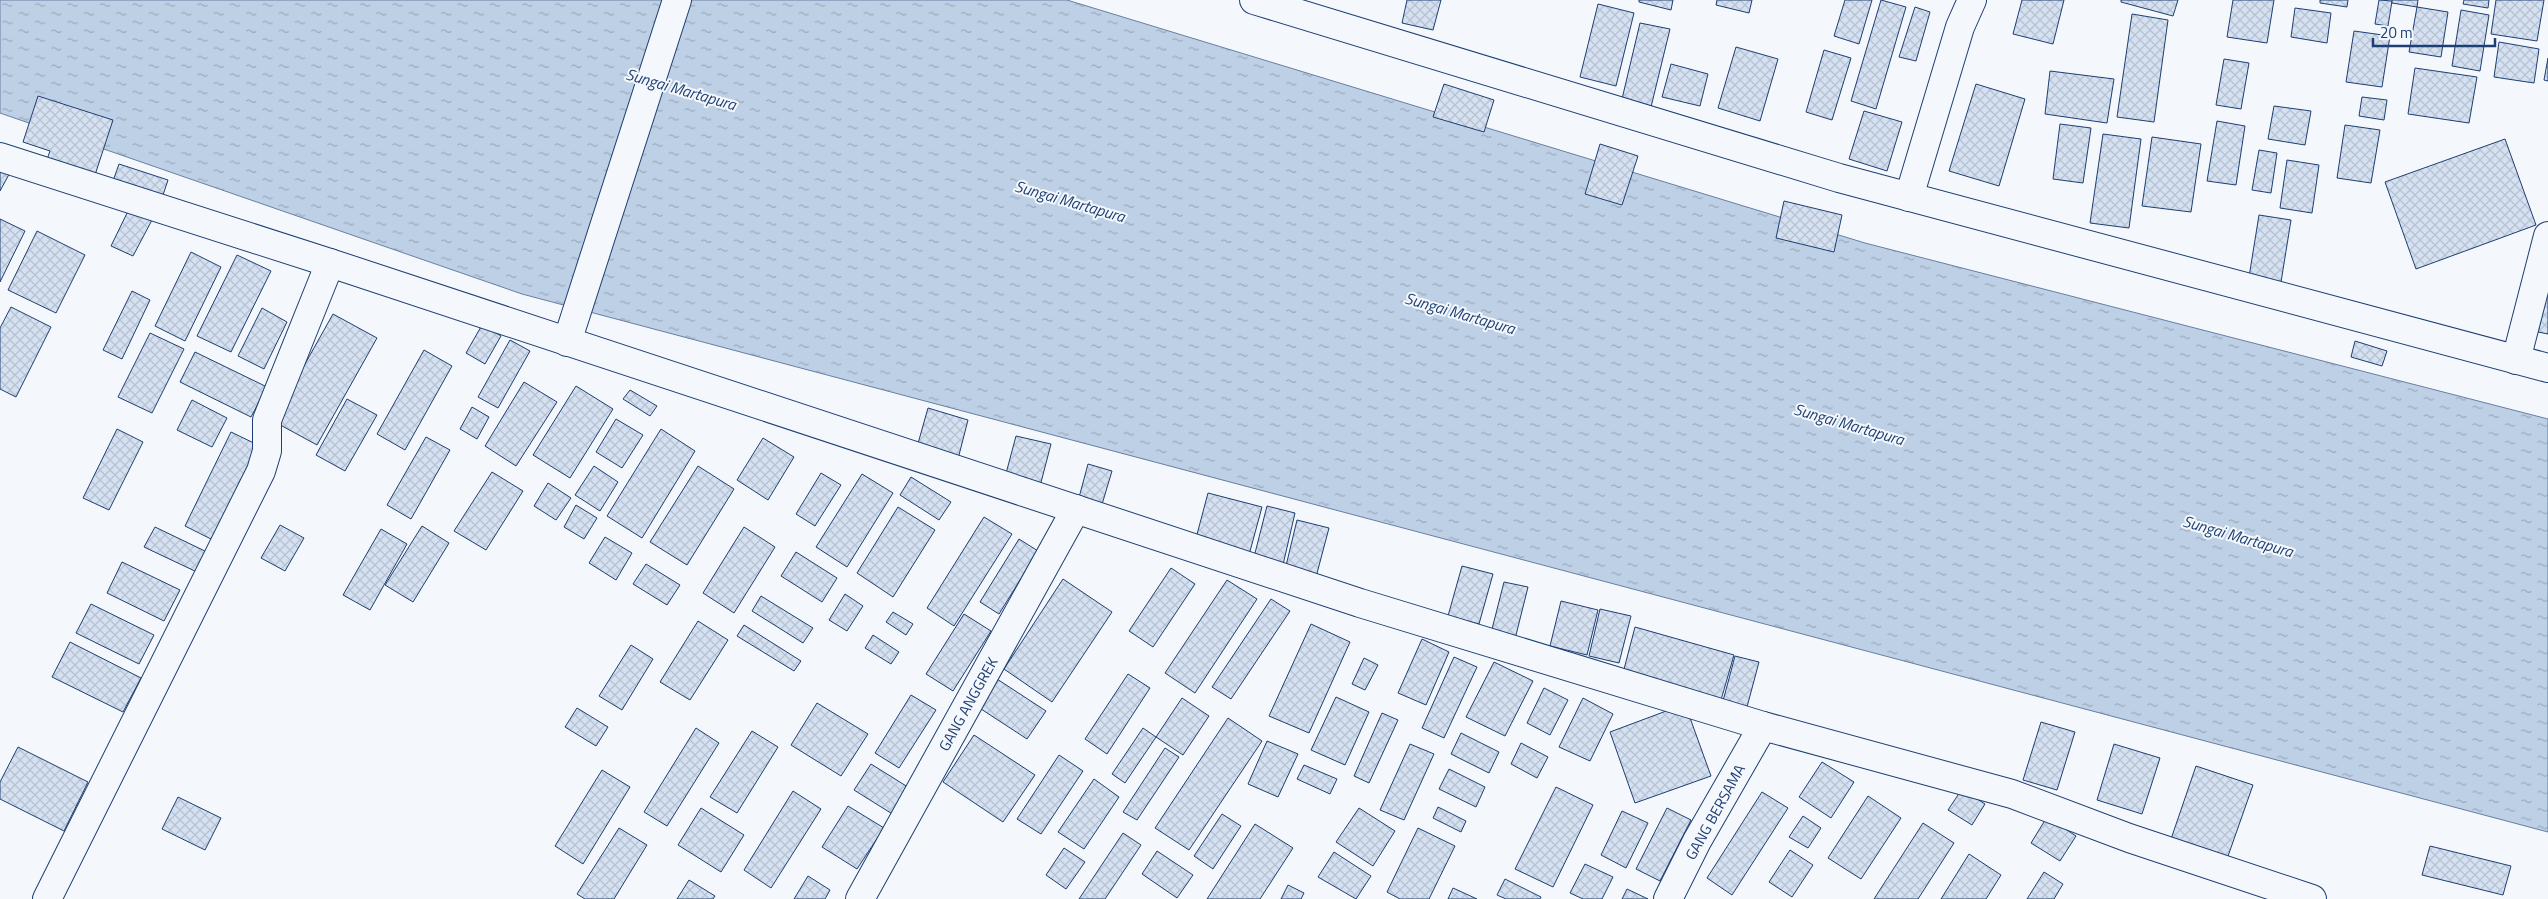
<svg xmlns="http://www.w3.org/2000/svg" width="2548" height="899" font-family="'Titillium Web',sans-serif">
<defs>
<pattern id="water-ripples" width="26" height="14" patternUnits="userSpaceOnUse" patternTransform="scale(1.25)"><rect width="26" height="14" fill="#bed0e5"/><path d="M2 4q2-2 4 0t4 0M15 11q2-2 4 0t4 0" fill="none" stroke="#9aaabe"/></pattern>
<pattern id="building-cross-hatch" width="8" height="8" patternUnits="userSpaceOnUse" patternTransform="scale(1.25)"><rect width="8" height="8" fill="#d5e0f0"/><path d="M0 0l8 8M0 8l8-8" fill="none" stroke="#b6c1d1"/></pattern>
</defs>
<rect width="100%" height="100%" fill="#f4f7fb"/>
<polygon fill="url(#water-ripples)" stroke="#687fa3" points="0,0 1067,0 1865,243 2548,419 2548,832 522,294 0,113"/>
<g fill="url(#building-cross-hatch)" stroke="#1d3f73">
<polygon points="1407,0 1441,0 1433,30 1402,23"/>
<polygon points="1639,0 1673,0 1671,10 1639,2"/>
<polygon points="1717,0 1752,0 1749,13 1716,5"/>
<polygon points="1845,0 1872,0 1859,44 1834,36"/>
<polygon points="1881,0 1906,7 1876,109 1851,101"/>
<polygon points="2022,0 2064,0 2053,44 2013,34"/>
<polygon points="2121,0 2178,0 2173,16 2121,2"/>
<polygon points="2233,0 2274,0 2267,43 2227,37"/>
<polygon points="2320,0 2348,0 2347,7 2320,3"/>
<polygon points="2379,0 2392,1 2388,26 2375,24"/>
<polygon points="2392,0 2418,0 2417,7 2392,3"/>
<polygon points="2464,0 2489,0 2488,8 2463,4"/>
<polygon points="2496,0 2544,0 2537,41 2491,34"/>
<polygon points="1598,4 1634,13 1616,86 1580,77"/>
<polygon points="1915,7 1930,12 1916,61 1899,57"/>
<polygon points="2417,7 2448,12 2441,57 2409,52"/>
<polygon points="2295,8 2331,13 2327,43 2291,37"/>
<polygon points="2461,10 2489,15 2480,71 2452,66"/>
<polygon points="2132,14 2168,20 2154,122 2117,117"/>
<polygon points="1640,23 1670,29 1651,107 1622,99"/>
<polygon points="2354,31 2390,36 2382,87 2346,82"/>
<polygon points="2499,42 2539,49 2534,83 2494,77"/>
<polygon points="1736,47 1778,59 1760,121 1718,108"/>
<polygon points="1824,50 1851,58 1832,120 1806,112"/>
<polygon points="2548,58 2548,81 2544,80"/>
<polygon points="2224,59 2249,63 2241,109 2216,105"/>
<polygon points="1671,64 1708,74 1700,106 1662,97"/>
<polygon points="2415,68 2477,77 2469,123 2408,114"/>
<polygon points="2050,71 2114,79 2107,123 2045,114"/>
<polygon points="1444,84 1494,100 1484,132 1433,117"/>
<polygon points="1976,84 2025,99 1999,186 1949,171"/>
<polygon points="38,96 113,120 94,178 46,162 50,151 23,142"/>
<polygon points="2362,97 2387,100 2384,120 2359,116"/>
<polygon points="2274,106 2311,111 2305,145 2268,139"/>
<polygon points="1864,111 1902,122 1887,171 1849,159"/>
<polygon points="2217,121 2245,126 2236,185 2207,181"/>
<polygon points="2060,124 2091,128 2083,183 2053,179"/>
<polygon points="2345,125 2380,130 2371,183 2337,178"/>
<polygon points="2103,134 2141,139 2129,228 2090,223"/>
<polygon points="2152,137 2201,144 2191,212 2142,206"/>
<polygon points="2505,139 2536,225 2416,269 2385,182"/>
<polygon points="1600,144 1638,156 1622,205 1585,194"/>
<polygon points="2259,150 2277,153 2271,193 2252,190"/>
<polygon points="0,160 13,167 0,191"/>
<polygon points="2287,160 2319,165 2312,213 2280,208"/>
<polygon points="119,164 168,180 162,198 113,181"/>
<polygon points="1784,201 1842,215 1834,252 1776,238"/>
<polygon points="129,209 152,220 133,256 111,246"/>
<polygon points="2259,215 2291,220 2281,282 2249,277"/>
<polygon points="0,219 25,231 0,282"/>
<polygon points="37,231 85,255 56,313 8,290"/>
<polygon points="191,252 221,267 185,341 155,326"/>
<polygon points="237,255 271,271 231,352 197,336"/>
<polygon points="2548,290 2548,334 2538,332"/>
<polygon points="132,291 150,300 122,359 103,350"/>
<polygon points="11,307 51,327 16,397 0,389 0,328"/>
<polygon points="262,308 287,322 264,369 238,356"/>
<polygon points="333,314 377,338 317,445 273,421"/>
<polygon points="482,325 501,336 485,364 466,353"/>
<polygon points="150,333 184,349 152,413 118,397"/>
<polygon points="510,340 530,351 498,408 478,397"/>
<polygon points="2355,341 2387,351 2382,366 2351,357"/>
<polygon points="424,350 452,366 405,450 377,434"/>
<polygon points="195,352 267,387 251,417 180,382"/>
<polygon points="524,382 557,402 516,466 485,446"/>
<polygon points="576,386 613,409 570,478 533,455"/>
<polygon points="630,390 657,406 650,416 623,399"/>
<polygon points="347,399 377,415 345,471 316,455"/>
<polygon points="192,400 227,418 212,447 177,430"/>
<polygon points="472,407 489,417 477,439 460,429"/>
<polygon points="928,408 968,420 958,459 917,447"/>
<polygon points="616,419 643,435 622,468 596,452"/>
<polygon points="117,429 143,442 109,510 83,498"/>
<polygon points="661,429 695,451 642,538 607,516"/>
<polygon points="231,432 262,447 215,541 185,526"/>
<polygon points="1016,436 1051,444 1039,490 1004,481"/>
<polygon points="426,437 450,450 411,519 387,505"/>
<polygon points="763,438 794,457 768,500 737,480"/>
<polygon points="1088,464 1112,471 1100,511 1077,505"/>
<polygon points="594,466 618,482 600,511 575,495"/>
<polygon points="698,466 734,489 687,565 650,542"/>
<polygon points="492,472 523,491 486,550 454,531"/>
<polygon points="821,473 841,485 815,526 796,514"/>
<polygon points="862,474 893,493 847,567 816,547"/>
<polygon points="911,477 951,502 939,520 900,495"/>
<polygon points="548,483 571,498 556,520 534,506"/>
<polygon points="1208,493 1262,507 1249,555 1195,542"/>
<polygon points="576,505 597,518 584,539 564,527"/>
<polygon points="1267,506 1295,513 1282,569 1253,561"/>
<polygon points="898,507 935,530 893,597 857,573"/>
<polygon points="984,517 1012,534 954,626 927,608"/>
<polygon points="1297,520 1329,528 1316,577 1285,570"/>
<polygon points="280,525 304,538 285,571 261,558"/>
<polygon points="422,526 449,543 413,602 385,585"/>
<polygon points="155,527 209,553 199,573 144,547"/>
<polygon points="744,527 775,547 734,613 703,593"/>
<polygon points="381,529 407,544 370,610 343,595"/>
<polygon points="605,537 632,553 616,580 589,563"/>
<polygon points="1019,539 1038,551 999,614 980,602"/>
<polygon points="796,552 837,578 822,602 781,576"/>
<polygon points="122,562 180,590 164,621 107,593"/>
<polygon points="646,564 680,585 667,605 633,584"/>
<polygon points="1462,566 1493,574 1479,624 1448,616"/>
<polygon points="1171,568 1195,584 1153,647 1129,631"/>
<polygon points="1063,579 1112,612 1052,702 1004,669"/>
<polygon points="1227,580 1257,599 1195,693 1165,673"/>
<polygon points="1504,582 1528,587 1515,639 1491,633"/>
<polygon points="845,594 863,606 847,631 829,620"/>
<polygon points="761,596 813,628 803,643 752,611"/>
<polygon points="1271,599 1290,611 1231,699 1212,687"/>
<polygon points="1561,601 1598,610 1587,655 1550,646"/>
<polygon points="91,604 154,635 139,664 76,633"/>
<polygon points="1600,609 1631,616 1619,663 1589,656"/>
<polygon points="893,612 913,624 906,635 886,622"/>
<polygon points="964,614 991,631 953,691 926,674"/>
<polygon points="698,621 728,640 690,700 660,682"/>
<polygon points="1311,624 1350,642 1309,733 1269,716"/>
<polygon points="744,625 801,661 794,671 737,636"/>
<polygon points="1635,627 1734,655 1721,700 1623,673"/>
<polygon points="873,635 899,652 891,664 865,648"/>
<polygon points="1422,639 1449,652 1426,705 1398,693"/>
<polygon points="70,642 141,678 123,712 52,677"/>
<polygon points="631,645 653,659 622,710 599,696"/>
<polygon points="1735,656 1759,662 1747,707 1723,701"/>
<polygon points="1454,657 1477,667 1444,738 1422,728"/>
<polygon points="1364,658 1378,665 1365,690 1352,684"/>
<polygon points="1494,662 1533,681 1505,736 1466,717"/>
<polygon points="1128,674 1150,688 1107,754 1085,739"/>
<polygon points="997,679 1046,711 1027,739 978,707"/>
<polygon points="1544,688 1568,700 1550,735 1527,723"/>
<polygon points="911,695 936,710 899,768 875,753"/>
<polygon points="1336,697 1369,712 1345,765 1311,750"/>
<polygon points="1182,698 1209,716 1183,755 1156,737"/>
<polygon points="1583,698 1613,714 1590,761 1559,747"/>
<polygon points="817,703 868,734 841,776 791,745"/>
<polygon points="1685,704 1711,776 1635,803 1610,732"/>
<polygon points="577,708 608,727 596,746 565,727"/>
<polygon points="1382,713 1398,720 1369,783 1354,776"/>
<polygon points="1228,718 1262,741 1189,850 1155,828"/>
<polygon points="2041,722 2075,732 2057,790 2023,780"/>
<polygon points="696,728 719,743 667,826 644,812"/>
<polygon points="1143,728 1156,737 1125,783 1112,774"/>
<polygon points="752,731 778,747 737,813 710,797"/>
<polygon points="1461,733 1499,752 1489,773 1451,754"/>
<polygon points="974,735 1035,775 1003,822 943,782"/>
<polygon points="1267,741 1298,754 1278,797 1248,784"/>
<polygon points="1521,743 1548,757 1537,778 1511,764"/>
<polygon points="1410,744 1434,754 1404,820 1380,810"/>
<polygon points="2114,744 2160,758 2142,814 2097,800"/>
<polygon points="18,747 88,782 64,831 0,799 0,782"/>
<polygon points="1165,748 1179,757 1137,820 1123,812"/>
<polygon points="1059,755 1083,771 1041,834 1017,819"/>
<polygon points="1822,762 1854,782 1831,818 1799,797"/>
<polygon points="871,764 911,789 894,815 854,790"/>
<polygon points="1304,765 1337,779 1330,794 1297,779"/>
<polygon points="2196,766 2253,785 2227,859 2171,839"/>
<polygon points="1449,769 1485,787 1476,807 1439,789"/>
<polygon points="602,770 630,787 583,864 555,846"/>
<polygon points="1094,779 1119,797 1084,849 1058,832"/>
<polygon points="1556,787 1593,805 1553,887 1515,869"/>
<polygon points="1962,789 1985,804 1972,825 1948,810"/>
<polygon points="793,791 821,809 771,888 744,870"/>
<polygon points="1762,792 1788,808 1732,895 1707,878"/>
<polygon points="1868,796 1901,818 1861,879 1828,858"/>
<polygon points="178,797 221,818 205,850 162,829"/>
<polygon points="848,806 884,828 857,869 822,847"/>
<polygon points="1438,807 1466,821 1461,832 1433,818"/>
<polygon points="701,808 744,835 721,872 678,845"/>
<polygon points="1359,808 1395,831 1373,866 1336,842"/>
<polygon points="1667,808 1691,820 1660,881 1636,869"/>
<polygon points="1622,811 1648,823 1626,868 1601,855"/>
<polygon points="1222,814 1241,826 1213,869 1194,856"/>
<polygon points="1803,816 1821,828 1808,848 1789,837"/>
<polygon points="2047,817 2076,836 2060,861 2031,843"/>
<polygon points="1923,823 1954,843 1918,899 1874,899"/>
<polygon points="1255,824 1293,848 1260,899 1207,899"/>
<polygon points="619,828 647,845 614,899 585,899 577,894"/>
<polygon points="1418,828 1455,846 1429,899 1400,899 1387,892"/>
<polygon points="1123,833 1141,845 1105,899 1079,899"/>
<polygon points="2430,846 2511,866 2503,895 2422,875"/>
<polygon points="1064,848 1085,862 1066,889 1046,875"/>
<polygon points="1790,850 1813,865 1792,897 1769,882"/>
<polygon points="1157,851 1193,875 1177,898 1142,874"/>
<polygon points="1334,852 1371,876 1356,899 1318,877"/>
<polygon points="1969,854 2001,875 1986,899 1941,899"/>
<polygon points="1585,864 1613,877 1602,899 1583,899 1570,893"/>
<polygon points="2044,872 2063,884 2054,899 2027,899"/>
<polygon points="808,876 830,890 825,899 794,899"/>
<polygon points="1505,879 1541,897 1540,899 1506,899 1497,895"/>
<polygon points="689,880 715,896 713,899 677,899"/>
<polygon points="1288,885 1304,893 1301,899 1281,899"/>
<polygon points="1453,888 1477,899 1448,899"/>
<polygon points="1627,889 1648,899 1622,899"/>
</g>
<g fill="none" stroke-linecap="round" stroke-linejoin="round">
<defs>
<g id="street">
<polyline points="1254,0 1839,178 2548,368"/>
<polyline points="1909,197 1960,27 1972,0"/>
<polyline points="567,342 677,0"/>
<polyline points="2516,360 2548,236"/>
<polyline points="47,899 261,471 267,451 267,420 330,263"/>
<polyline points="860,899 1076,509"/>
<polyline points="1668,899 1697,841 1763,726"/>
</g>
<polyline id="secondary" points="0,157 330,263 1360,603 1763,726 2012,794 2129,838 2312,899"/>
</defs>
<use href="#street" stroke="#1d3f73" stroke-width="30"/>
<use href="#secondary" stroke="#1d3f73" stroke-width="30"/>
<use href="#street" stroke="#f4f7fb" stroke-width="28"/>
<use href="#secondary" stroke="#f4f7fb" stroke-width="28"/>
</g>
<g text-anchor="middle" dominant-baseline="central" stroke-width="4" stroke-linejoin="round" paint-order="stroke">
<g font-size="15" fill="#1d3f73" stroke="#f4f7fb">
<text transform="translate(968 704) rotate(-61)">GANG ANGGREK</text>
<text transform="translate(1715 812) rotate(-61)">GANG BERSAMA</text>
</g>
<g font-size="16" font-style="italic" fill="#1d3f73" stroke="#f4f7fb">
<text transform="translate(681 89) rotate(16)">Sungai Martapura</text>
<text transform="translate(1070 201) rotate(16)">Sungai Martapura</text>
<text transform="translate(1460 313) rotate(16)">Sungai Martapura</text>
<text transform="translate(1849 424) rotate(16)">Sungai Martapura</text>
<text transform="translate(2238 536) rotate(16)">Sungai Martapura</text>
</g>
</g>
<path d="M2373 38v8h122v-8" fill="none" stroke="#1d3f73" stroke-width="2.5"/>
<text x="2380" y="38" font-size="15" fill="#1d3f73" stroke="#f4f7fb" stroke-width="4" paint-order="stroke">20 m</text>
</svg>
